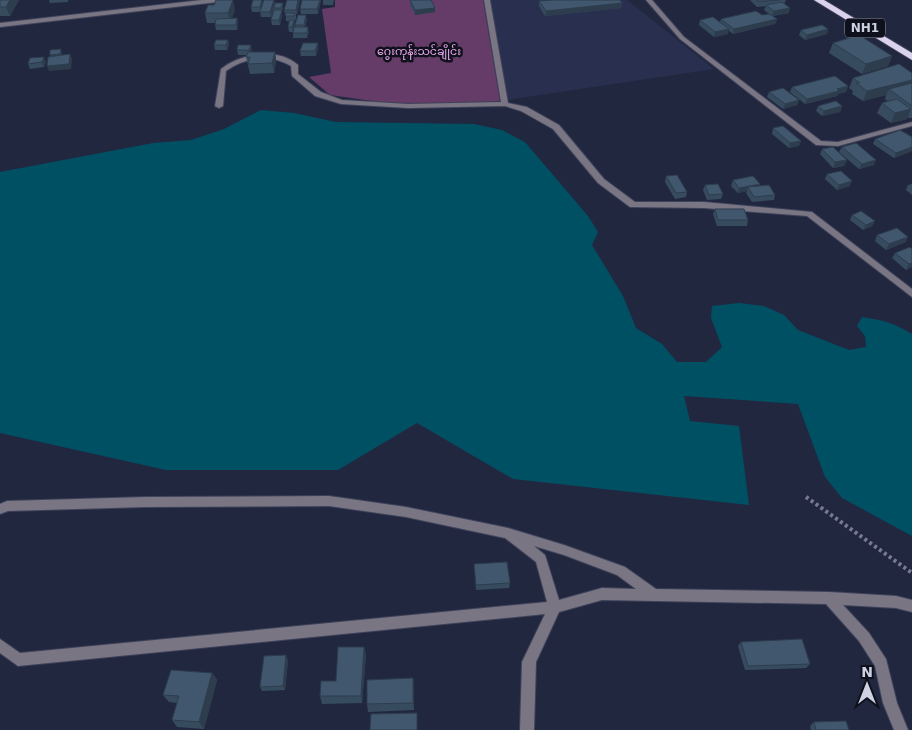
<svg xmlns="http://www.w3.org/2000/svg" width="912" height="730" font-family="'DejaVu Sans','Noto Sans Myanmar',sans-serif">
<rect width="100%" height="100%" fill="#222740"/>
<polygon fill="#29304f" points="483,0 627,0 714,69 500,101"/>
<polygon fill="#653b67" points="335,0 483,0 500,101 463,104 386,103 330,95 309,77 331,73 322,9 335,7"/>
<path fill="#005064" d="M261,110L294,113L336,122L474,124L502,130L525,142L588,216L598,232L592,245L623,296L636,328L662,344L677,362H706L722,347L711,318L712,306L739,303L764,306L784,315L798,330L849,350L866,347L865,336L857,326L862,317C883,320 894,323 912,334V536L842,498L825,477L798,404L684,396L690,421L739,426L749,505L513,479L417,423L338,470H166L0,433V172L153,143L191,140L224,129Z"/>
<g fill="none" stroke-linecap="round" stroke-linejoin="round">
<defs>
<g id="service">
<path d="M484,0H490L508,103L527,107L559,125L604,179L635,202H704L812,212L912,289V297L807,216L704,208L630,207L598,183L553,129L521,111L505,106L408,108L341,104L315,96L292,76L291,66C271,54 245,57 226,71L223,106L219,108L215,106L221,69C241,53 278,47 298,65V74L321,92L342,100L408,104L501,102Z"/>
<polygon points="646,0 652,0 684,37 821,141 838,142 912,122 912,126 838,146 816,145 680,39"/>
<path d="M329,496L406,507L508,528L564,545L625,567L656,589L829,592L896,596L912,600V612L896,608L843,605L869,633L886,659L897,703L908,730H894L883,703L875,666L859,641L826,604L602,600L559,612L536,662L534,730H520L522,662L545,614L18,666L0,653V639L20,653L547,602L536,562L505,538L406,517L329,506L146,507L8,511L0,514V504L7,501L146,497ZM534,546L564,555L617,575L636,589L602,588L559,600L545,555Z"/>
</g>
<polygon id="minor" points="202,0 221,0 218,2 0,27 0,23"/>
<polygon id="trunk" points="814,0 824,0 912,53 912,60"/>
</defs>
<use href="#service" stroke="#3e425a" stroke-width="2"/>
<use href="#minor" stroke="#3e425a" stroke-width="2"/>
<use href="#trunk" stroke="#3e425a" stroke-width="2"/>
<polyline stroke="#777b90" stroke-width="4" stroke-dasharray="3 3" stroke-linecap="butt" points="806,497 912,573"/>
<use href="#service" fill="#797583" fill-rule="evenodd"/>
<use href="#minor" fill="#797583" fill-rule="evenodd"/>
<use href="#trunk" fill="#dbd2ee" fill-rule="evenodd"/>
</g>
<g fill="#374b5f">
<polygon points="0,0 19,0 10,16 0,16"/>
<polygon points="49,0 68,0 68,2 50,3"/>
<polygon points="262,0 263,5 274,0 275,4 283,3 283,8 282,12 282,15 280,25 272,25 271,20 274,9 271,17 261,17 260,12 252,12 251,7"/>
<polygon points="287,0 300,0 297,14 296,14 296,18 295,21 294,21 295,25 293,32 289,32 288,27 289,21 286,21 286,14 285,14 284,10"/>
<polygon points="321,0 318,14 301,14 300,9"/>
<polygon points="323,0 334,0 333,5 323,5"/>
<polygon points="410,0 435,8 435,12 415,15 410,5"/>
<polygon points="750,0 786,0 784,4 789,13 773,16 777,19 775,24 733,34 728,30 728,34 714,37 699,25 700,20 720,22 721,19 762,15 769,14 764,10 766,6 757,7"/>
<polygon points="539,1 622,3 621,8 545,16 539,6"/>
<polygon points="235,10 231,19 237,18 238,23 237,30 216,30 215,25 215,23 207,23 205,13"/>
<polygon points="307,20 305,27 309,32 307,38 293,38 293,33 296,27 295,25"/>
<polygon points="828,29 827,34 805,40 799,35 801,30"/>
<polygon points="228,40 229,45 227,50 215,50 214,45"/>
<polygon points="833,43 892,56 888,66 862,74 829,53"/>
<polygon points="318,48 316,56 301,56 300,51"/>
<polygon points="237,50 252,50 251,52 275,52 276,61 274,73 250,74 246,57 247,55 238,55"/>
<polygon points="46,62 44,67 30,69 28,64"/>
<polygon points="912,73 912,118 909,118 908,117 907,119 891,123 877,113 882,103 888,101 885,99 886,95 863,101 852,94 853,91 849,88 853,78"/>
<polygon points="848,86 846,92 838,94 837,96 805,104 790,92 792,87"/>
<polygon points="769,92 799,100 797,105 783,109 767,97"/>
<polygon points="818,106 842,106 840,112 822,116 816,111"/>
<polygon points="773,128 801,141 799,146 789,148 772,134"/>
<polygon points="912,137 912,151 894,158 873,144 875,139"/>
<polygon points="842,147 874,165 859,169 839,152"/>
<polygon points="822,149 847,160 844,166 833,168 820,154"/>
<polygon points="827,174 850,186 837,190 825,179"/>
<polygon points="666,176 687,192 686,197 675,199 665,182"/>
<polygon points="733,180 760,184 759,186 775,195 774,200 752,202 746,193 747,191 738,193 731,186"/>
<polygon points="912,184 912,195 906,190 908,185"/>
<polygon points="705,185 723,194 721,199 707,200 703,190"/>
<polygon points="715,209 748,220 747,226 717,226 713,214"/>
<polygon points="852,215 875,221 872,226 863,230 850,220"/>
<polygon points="877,235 906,242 886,250 875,241"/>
<polygon points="895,253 912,267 906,270 892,258"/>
<polygon points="474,564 510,583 509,588 476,590"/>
<polygon points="741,642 810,664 806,668 745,670 738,646"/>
<polygon points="364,647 366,655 362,703 322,704 320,696 336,681"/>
<polygon points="288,660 285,690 262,691 260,687"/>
<polygon points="212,673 217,680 204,729 177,727 172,720 177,703 169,702 163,695"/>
<polygon points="414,686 414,710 368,712 367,704"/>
<polygon points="814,722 849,730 811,730 810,726"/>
</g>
<g fill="#2d3d4d">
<polygon points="10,0 19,0 10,16 6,7"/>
<polygon points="233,0 235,10 230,23 228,13"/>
<polygon points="262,0 263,5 261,12 260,7"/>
<polygon points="274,0 275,5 271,17 270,12"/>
<polygon points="298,0 300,0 297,14 296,10"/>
<polygon points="320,0 321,0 318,14 317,9"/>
<polygon points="283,3 283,8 282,12 282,15 280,25 279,20"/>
<polygon points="622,3 621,8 545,16 546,11"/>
<polygon points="435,8 435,12 415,15 415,10"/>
<polygon points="790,8 789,13 772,16 774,11"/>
<polygon points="306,15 307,20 304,30 304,25"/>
<polygon points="237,18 238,23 237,30 236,25"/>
<polygon points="777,19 775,24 733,34 734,29"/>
<polygon points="294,20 295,25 293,32 292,27"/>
<polygon points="308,27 309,32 307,38 307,33"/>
<polygon points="729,29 728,34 714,37 715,32"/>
<polygon points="828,29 827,34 805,40 807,35"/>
<polygon points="228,40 229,45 227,50 226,45"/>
<polygon points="318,43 318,48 316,56 315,51"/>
<polygon points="251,45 252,50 250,55 249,50"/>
<polygon points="61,49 62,54 62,59 51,60 50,55"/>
<polygon points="275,52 276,61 274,73 272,63"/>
<polygon points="70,54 72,59 71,69 49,71 47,66"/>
<polygon points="892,56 888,66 862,74 866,64"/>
<polygon points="44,57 46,62 44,67 42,62"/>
<polygon points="912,80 912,89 889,89 886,95 863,101 867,91"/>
<polygon points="848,86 846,92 838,94 837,96 805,104 807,99"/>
<polygon points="799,100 797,105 783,109 785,104"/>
<polygon points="842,106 840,112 822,116 824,111"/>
<polygon points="911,109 907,119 891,123 895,113"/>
<polygon points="801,141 799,146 789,148 790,143"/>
<polygon points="912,147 912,151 894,158 896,153"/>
<polygon points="847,160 844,166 833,168 835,162"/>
<polygon points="876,160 874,165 859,169 862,164"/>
<polygon points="852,181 850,186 837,190 839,185"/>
<polygon points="760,184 758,189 748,187 747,191 738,193 739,188"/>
<polygon points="875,221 872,226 863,230 866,225"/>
<polygon points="908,237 906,242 886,250 889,244"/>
<polygon points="912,263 912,267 906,270 909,264"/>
<polygon points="364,647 366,655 362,703 361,696"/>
<polygon points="286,655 288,660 285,690 283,686"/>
<polygon points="212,673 217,680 204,729 199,722"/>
<polygon points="413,678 414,686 414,710 413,703"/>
</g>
<g fill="#40576e" stroke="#2d3d4d">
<polygon points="0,0 10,0 6,7 0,7"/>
<polygon points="216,0 233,0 228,13 205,13 208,5 214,5"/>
<polygon points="253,0 262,0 260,7 251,7"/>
<polygon points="264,0 274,0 270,12 260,12"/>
<polygon points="287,0 298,0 296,10 284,10"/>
<polygon points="302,0 320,0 317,9 300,9"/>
<polygon points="410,0 431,0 435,8 415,10"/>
<polygon points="553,0 620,0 622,3 546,11 539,1"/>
<polygon points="756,0 779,0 759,2"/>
<polygon points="782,2 790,8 774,11 766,5"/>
<polygon points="275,3 283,3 281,8 274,8"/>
<polygon points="274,10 282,10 279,20 271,20"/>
<polygon points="756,11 762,15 769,14 777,19 734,29 721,19"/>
<polygon points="286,13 295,13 294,16 285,16"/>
<polygon points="298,15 306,15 304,25 295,25"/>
<polygon points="713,17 729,29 715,32 700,20"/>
<polygon points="237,18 236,25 215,25 216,19"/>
<polygon points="290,20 294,20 292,27 288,27"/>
<polygon points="822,25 828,29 807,35 801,30"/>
<polygon points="294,27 308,27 307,33 293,33"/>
<polygon points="859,35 892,56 866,64 833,43"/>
<polygon points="216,40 228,40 226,45 214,45"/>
<polygon points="303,43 318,43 315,51 300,51"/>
<polygon points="238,45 251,45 249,50 237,50"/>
<polygon points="61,49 60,54 50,55 50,50"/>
<polygon points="248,52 275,52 272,63 248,64 250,57 246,57"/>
<polygon points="70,54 69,64 47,66 48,57"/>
<polygon points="44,57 42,62 28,64 30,58"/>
<polygon points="899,64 912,73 912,80 867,91 856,83 860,83 853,78"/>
<polygon points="835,76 848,86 837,89 839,91 807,99 792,87"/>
<polygon points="912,83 912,106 889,89"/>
<polygon points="783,88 799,100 785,104 769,92"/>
<polygon points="897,99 911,109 895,113 882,103"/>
<polygon points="836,101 842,106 824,111 818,106"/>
<polygon points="783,126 801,141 790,143 773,128"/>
<polygon points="900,130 912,137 912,147 896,153 875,139"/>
<polygon points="856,143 876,160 862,164 842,147"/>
<polygon points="833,147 847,160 835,162 822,149"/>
<polygon points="841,171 852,181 839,185 827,174"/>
<polygon points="677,175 687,192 676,193 666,176"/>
<polygon points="753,176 760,184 739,188 733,180"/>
<polygon points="718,184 723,194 709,195 705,185"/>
<polygon points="769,185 775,195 754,197 748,187"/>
<polygon points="715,209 744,209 748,220 718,220"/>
<polygon points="861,211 875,221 866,225 852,215"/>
<polygon points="897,228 908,237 889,244 877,235"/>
<polygon points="910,247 912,249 912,263 909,264 895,253"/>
<polygon points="507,562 510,583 476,585 474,564"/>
<polygon points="802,639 810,664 748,666 741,642"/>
<polygon points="338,647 364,647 361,696 320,696 321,681 336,681"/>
<polygon points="286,655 283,686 260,687 264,656"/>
<polygon points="171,670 212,673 199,722 172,720 179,696 163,695"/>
<polygon points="413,678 413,703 367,704 367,680"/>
<polygon points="417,713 417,730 370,730 371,714"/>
<polygon points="846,721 849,730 816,730 814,722"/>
</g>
<g text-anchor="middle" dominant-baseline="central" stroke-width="5" stroke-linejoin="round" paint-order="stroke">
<g font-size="11" fill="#f3adf5" stroke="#0e111c">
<text x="419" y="51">ဂွေးကုန်းသင်ချိုင်း</text>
</g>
<rect fill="#0e111c" stroke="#9498a7" stroke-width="1" x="845" y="18.5" width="40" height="19" rx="4"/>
<g font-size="12" font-weight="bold" fill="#ced2e3">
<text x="865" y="28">NH1</text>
</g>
</g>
<g transform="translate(867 685)" stroke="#0e111c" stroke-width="4" paint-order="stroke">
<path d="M0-4L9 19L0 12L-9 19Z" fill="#ced2e3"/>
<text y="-8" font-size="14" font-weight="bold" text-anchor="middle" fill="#ced2e3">N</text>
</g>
</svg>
